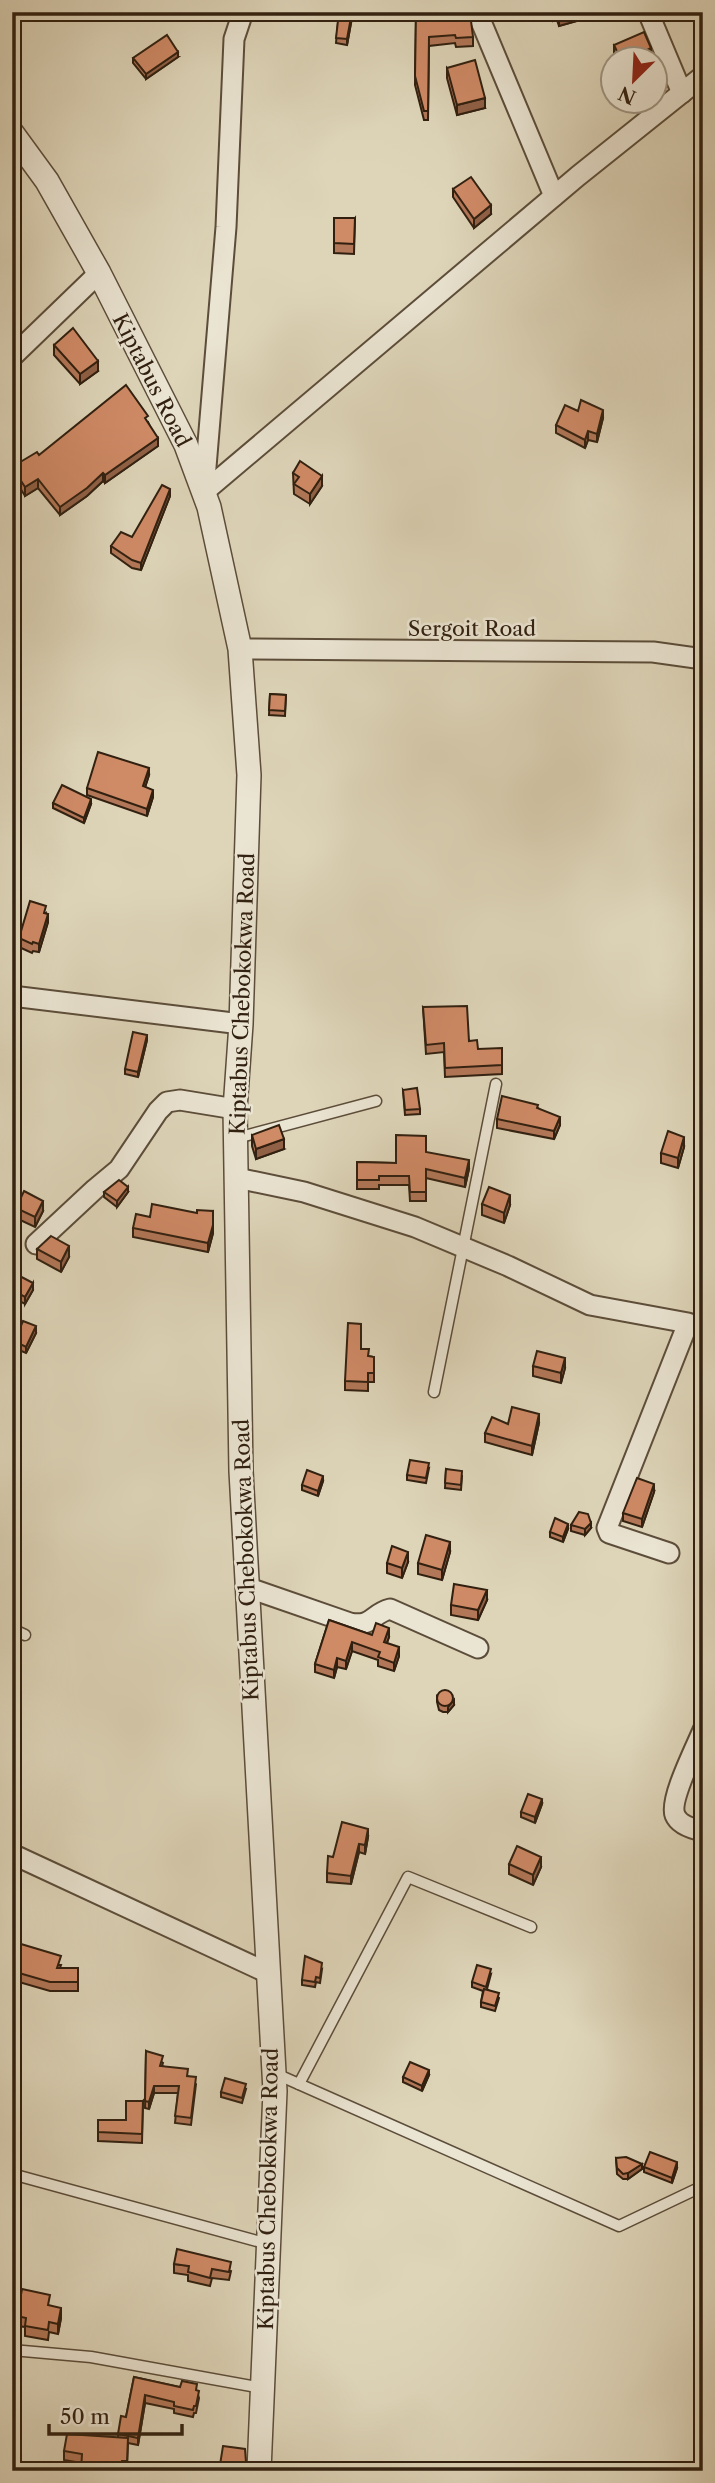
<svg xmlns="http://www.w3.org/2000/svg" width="715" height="2483" font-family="'Libre Caslon Text',serif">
<rect width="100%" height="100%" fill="#ded5b9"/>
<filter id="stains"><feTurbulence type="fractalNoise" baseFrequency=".00286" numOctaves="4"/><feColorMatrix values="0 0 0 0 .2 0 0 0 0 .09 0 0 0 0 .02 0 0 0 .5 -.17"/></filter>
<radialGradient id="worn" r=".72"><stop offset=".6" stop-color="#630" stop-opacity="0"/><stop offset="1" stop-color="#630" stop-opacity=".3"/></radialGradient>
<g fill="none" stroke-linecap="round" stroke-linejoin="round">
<defs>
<g id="service">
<polyline points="237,1138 376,1101"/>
<polyline points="434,1392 496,1084"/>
<polyline points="12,1629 25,1635"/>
<polyline points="274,2073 619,2226 703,2186"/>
<polyline points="299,2084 408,1877 531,1927"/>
<polyline points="12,2174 268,2244"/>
<polyline points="12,2350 91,2357 262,2388"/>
</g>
<g id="minor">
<polyline points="477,12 554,196"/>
<polyline points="648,12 682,93"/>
<polyline points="12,357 99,273"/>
<polyline points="204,491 226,227 234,39 243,12"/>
<polyline points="204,492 578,176 703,76"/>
<polyline points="240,649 653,652 703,659"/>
<polyline points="12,996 241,1024"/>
<polyline points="237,1178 304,1192 415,1227 508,1266 590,1305 688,1323 607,1528 609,1533 669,1553"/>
<polyline points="36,1244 95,1189 119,1169 158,1111 167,1102 180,1100 235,1109"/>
<path d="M246,1587L350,1623C373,1627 371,1614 390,1609L478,1648"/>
<path d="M703,1730C696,1747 669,1800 675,1815C679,1825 693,1829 703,1831"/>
<polyline points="12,1854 268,1973"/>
</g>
<polyline id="tertiary" points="12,133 47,181 99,273 186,445 209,507 240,649 249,775 241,1024 235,1109 241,1471 275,2091 259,2471"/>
</defs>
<use href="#service" stroke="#5c4d3a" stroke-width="13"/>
<use href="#minor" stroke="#5c4d3a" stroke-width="23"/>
<use href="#tertiary" stroke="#5c4d3a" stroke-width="26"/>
<use href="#service" stroke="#eae4d2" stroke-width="10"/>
<use href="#minor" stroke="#eae4d2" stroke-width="19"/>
<use href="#tertiary" stroke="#eae4d2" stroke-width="23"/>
</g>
<g fill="#b27758" stroke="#312010" stroke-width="2">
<polygon points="339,12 353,12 347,45 336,43"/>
<polygon points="416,12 473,37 473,46 456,47 455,43 429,46 428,120 424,120 415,85"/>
<polygon points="550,12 598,12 598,15 559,26 557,20 553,21"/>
<polygon points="614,45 651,58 649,60 616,60 614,55"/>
<polygon points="178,57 146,79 133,63 133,58"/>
<polygon points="447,68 485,108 457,115 447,78"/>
<polygon points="453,189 491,214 474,228 453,197"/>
<polygon points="355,218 354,254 334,253 334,243"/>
<polygon points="54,345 98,371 80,384 54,355"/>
<polygon points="578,411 603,418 597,442 588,440 585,448 556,433 556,425"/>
<polygon points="148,422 158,446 105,483 103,481 87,496 60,515 38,488 25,496 12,475 12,467 39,455"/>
<polygon points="293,473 322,486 310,504 294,494"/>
<polygon points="170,496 141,570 132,568 111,553 111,546 132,537"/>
<polygon points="270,694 286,695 285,716 269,715"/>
<polygon points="149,775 145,787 153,797 147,816 87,795 87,788"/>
<polygon points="53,803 91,804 84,823 53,808"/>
<polygon points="46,913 48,922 39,952 33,951 32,953 19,947 19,938"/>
<polygon points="423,1007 469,1041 478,1049 502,1065 502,1074 445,1077 444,1052 426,1054"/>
<polygon points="147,1040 138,1077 125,1074 125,1069"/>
<polygon points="403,1090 420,1109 420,1114 405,1115"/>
<polygon points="538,1108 560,1125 554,1139 497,1128 497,1119"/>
<polygon points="252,1135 284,1149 256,1159 252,1146"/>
<polygon points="684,1147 678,1168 661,1163 661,1153"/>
<polygon points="357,1162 396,1163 469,1169 465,1187 426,1178 426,1201 410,1201 409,1185 379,1185 379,1189 357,1189"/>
<polygon points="104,1192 128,1192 117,1207 104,1197"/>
<polygon points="482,1204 510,1205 504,1223 482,1215"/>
<polygon points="16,1208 43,1211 35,1227 16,1218"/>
<polygon points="213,1211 213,1233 208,1252 133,1237 133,1228 150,1217 197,1213"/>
<polygon points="37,1249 69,1257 61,1272 37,1259"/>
<polygon points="12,1272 33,1290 25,1304 12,1297"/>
<polygon points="12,1324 20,1328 36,1333 26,1353 12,1347"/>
<polygon points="361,1349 368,1356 374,1357 374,1382 368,1382 368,1391 345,1390 345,1381"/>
<polygon points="533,1366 565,1368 561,1383 533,1376"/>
<polygon points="539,1423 532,1455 485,1442 485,1433 508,1424"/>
<polygon points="429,1468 426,1483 407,1480 407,1475"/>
<polygon points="446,1469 462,1476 461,1490 445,1488"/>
<polygon points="323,1481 318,1496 302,1490 302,1485"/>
<polygon points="654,1492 642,1527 623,1521 623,1513"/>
<polygon points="571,1525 591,1528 585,1535 571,1531"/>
<polygon points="568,1529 563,1542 550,1537 550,1532"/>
<polygon points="450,1552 442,1580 418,1574 418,1563"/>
<polygon points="408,1562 402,1578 387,1573 387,1563"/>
<polygon points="487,1600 478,1620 451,1615 451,1605"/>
<polygon points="329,1620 372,1635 389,1637 387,1643 399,1656 394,1671 378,1666 378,1660 352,1651 346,1669 337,1667 334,1678 315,1672 315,1664"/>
<polygon points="437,1696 454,1705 448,1712 443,1712 439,1710 437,1702"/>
<polygon points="542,1804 535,1823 521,1817 521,1812"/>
<polygon points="368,1837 365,1854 359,1852 351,1884 327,1882 327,1873 333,1857"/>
<polygon points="509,1864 541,1867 533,1885 509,1874"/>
<polygon points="12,1964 61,1965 60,1968 78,1968 78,1991 50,1991 12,1980"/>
<polygon points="322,1969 320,1983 316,1982 315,1987 302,1985 302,1980"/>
<polygon points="491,1974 487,1989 499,1998 495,2011 481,2007 481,2002 483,1991 472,1987 472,1982"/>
<polygon points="146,2051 163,2063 162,2066 188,2076 196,2084 191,2125 175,2123 178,2093 154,2093 149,2109 145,2108"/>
<polygon points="429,2075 422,2091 403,2082 403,2077"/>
<polygon points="246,2089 242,2103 221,2097 221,2092"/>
<polygon points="143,2101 142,2143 98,2141 98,2132 126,2120"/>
<polygon points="616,2158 642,2169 628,2179 623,2179 617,2174"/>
<polygon points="644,2167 677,2168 672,2183 644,2172"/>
<polygon points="174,2264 231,2271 229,2280 212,2278 210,2286 188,2281 188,2275 174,2273"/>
<polygon points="50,2306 61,2318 58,2334 49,2332 48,2340 25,2336 25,2327 17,2326 17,2316"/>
<polygon points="134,2377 197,2391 199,2398 196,2413 194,2413 193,2417 174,2413 174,2409 145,2403 138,2445 128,2443 127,2470 81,2471 82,2463 64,2460 64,2451 118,2438 118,2434 126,2417"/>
</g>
<g fill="#916147" stroke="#312010" stroke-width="2">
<polygon points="352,12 353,12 347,45 347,39"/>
<polygon points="493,12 515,12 493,20"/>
<polygon points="553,12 557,12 557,20 553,21"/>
<polygon points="572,12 598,12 598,15 559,26 559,16"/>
<polygon points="651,48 651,58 649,60 628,60"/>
<polygon points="178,52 178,57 146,79 146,74"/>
<polygon points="485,98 485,108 457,115 457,105"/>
<polygon points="491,205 491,214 474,228 474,219"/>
<polygon points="98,361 98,371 80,384 80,374"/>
<polygon points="603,410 603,418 597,442 597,434"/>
<polygon points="588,431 588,440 585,448 585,440"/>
<polygon points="158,438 158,446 105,483 105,475"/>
<polygon points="103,473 103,481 87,496 60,515 60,507"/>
<polygon points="322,476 322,486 310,504 310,494"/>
<polygon points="38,479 38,488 25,496 25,487"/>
<polygon points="170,489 170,496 141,570 141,563"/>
<polygon points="149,768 149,775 143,794 143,786"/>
<polygon points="153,790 153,797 147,816 147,809"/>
<polygon points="91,799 91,804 84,823 84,818"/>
<polygon points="48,914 48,922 39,952 39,944"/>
<polygon points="147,1035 147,1040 138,1077 138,1072"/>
<polygon points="560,1117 560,1125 554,1139 554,1131"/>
<polygon points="684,1137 684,1147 678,1168 678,1158"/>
<polygon points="284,1139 284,1149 256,1159 256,1149"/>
<polygon points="469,1160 469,1169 465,1187 465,1178"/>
<polygon points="128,1187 128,1192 117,1207 117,1201"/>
<polygon points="510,1195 510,1205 504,1223 504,1213"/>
<polygon points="43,1201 43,1211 35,1227 35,1217"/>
<polygon points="213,1225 213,1233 208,1252 208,1243"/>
<polygon points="69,1246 69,1257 61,1272 61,1262"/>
<polygon points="33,1283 33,1290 25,1304 25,1297"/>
<polygon points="36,1326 36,1333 26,1353 26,1347"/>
<polygon points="565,1358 565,1368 561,1383 561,1373"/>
<polygon points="539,1414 539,1423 532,1455 532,1446"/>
<polygon points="323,1476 323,1481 318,1496 318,1491"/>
<polygon points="654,1484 654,1492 642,1527 642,1519"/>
<polygon points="591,1523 591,1528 585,1535 585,1529"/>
<polygon points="568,1524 568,1529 563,1542 563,1537"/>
<polygon points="450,1542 450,1552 442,1580 442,1570"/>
<polygon points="408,1552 408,1562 402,1578 402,1568"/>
<polygon points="487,1590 487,1600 478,1620 478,1610"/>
<polygon points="389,1628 389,1637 384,1650 384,1642"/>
<polygon points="352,1642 352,1651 346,1669 346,1661"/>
<polygon points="399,1647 399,1656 394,1671 394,1663"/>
<polygon points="337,1658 337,1667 334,1678 334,1670"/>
<polygon points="454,1700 454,1705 448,1712 448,1707"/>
<polygon points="542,1799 542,1804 535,1823 535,1817"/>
<polygon points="368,1829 368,1837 365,1854 365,1845"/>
<polygon points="359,1844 359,1852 351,1884 351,1876"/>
<polygon points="541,1857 541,1867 533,1885 533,1875"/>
<polygon points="429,2070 429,2075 422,2091 422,2086"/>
<polygon points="154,2086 154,2093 149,2109 149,2102"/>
<polygon points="677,2162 677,2168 672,2183 672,2178"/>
<polygon points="642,2164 642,2169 628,2179 628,2173"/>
<polygon points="61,2308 61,2318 58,2334 58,2324"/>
<polygon points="145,2395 145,2403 138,2445 138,2438"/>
</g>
<g fill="#cf8a66" stroke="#312010" stroke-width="2">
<polygon points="339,12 352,12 347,39 336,38"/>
<polygon points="416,12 468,12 471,21 473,37 456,38 455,35 429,37 428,111 424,111 415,76"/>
<polygon points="558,12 572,12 559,16"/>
<polygon points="644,32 651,48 628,60 621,60 614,45"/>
<polygon points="167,35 178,52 146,74 133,58"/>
<polygon points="475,60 485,98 457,105 447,68"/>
<polygon points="471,177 491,205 474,219 453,189"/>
<polygon points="334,218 355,218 354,244 334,243"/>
<polygon points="73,328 98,361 80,374 54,345"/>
<polygon points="126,385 148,416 145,418 158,438 105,475 103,473 87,488 60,507 38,479 25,487 12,467 37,452 39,455"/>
<polygon points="581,400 603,410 597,434 588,431 585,440 556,425 565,405 578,411"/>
<polygon points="300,461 322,476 310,494 294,484 299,477 293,473"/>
<polygon points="162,485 170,489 141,563 132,560 111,546 121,532 132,537"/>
<polygon points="270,694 286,695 285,711 269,710"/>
<polygon points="98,752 149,768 143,786 153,790 147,809 87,788"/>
<polygon points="62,785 91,799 84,818 53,803"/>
<polygon points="30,901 46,906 44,913 48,914 39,944 33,942 32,944 19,938"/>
<polygon points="467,1006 469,1041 477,1040 478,1049 502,1048 502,1065 445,1068 444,1043 426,1045 423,1007"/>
<polygon points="133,1032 147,1035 138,1072 125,1069"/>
<polygon points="417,1088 420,1109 405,1110 403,1090"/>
<polygon points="502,1096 538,1105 537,1108 560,1117 554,1131 497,1119"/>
<polygon points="279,1125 284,1139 256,1149 252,1135"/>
<polygon points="668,1131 684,1137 678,1158 661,1153"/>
<polygon points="396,1135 426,1136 426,1152 469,1160 465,1178 426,1169 426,1192 410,1192 409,1176 379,1176 379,1180 357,1180 357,1162 396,1163"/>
<polygon points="119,1180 128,1187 117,1201 104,1192"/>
<polygon points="489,1187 510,1195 504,1213 482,1204"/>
<polygon points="24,1191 43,1201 35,1217 16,1208"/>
<polygon points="152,1204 197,1213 197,1210 213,1211 213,1225 208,1243 133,1228 136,1214 150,1217"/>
<polygon points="51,1236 69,1246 61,1262 37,1249"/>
<polygon points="12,1272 33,1283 25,1297 12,1290"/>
<polygon points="23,1321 36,1326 26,1347 12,1340 12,1324 20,1328"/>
<polygon points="348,1323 361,1324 361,1349 369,1349 368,1356 374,1357 374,1373 368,1373 368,1382 345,1381"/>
<polygon points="537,1351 565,1358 561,1373 533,1366"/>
<polygon points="512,1407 539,1414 532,1446 485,1433 492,1417 508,1424"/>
<polygon points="410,1460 429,1463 426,1478 407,1475"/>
<polygon points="446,1469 462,1471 461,1485 445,1483"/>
<polygon points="307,1470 323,1476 318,1491 302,1485"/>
<polygon points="637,1478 654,1484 642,1519 623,1513"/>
<polygon points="579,1512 588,1514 591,1523 585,1529 571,1525"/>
<polygon points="555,1518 568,1524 563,1537 550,1532"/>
<polygon points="426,1535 450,1542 442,1570 418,1563"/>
<polygon points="392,1546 408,1552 402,1568 387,1563"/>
<polygon points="454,1584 487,1590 478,1610 451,1605"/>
<polygon points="329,1620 372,1635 376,1623 389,1628 384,1642 399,1647 394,1663 378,1657 380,1652 352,1642 346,1661 337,1658 334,1670 315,1664"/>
<circle cx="445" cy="1698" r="8"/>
<polygon points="528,1794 542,1799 535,1817 521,1812"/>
<polygon points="342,1822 368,1829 365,1845 359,1844 351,1876 327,1873 328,1856 333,1857"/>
<polygon points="517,1846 541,1857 533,1875 509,1864"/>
<polygon points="21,1944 61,1956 57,1968 78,1968 78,1982 50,1982 12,1971 12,1964"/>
<polygon points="305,1956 322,1963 320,1978 316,1977 315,1982 302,1980"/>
<polygon points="477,1965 491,1969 486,1987 472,1982"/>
<polygon points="484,1989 499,1993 495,2006 481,2002"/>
<polygon points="146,2051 163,2056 160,2066 188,2069 187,2076 196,2077 191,2118 175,2116 179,2086 154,2086 149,2102 145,2101"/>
<polygon points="410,2062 429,2070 422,2086 403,2077"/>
<polygon points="225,2078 246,2084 242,2098 221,2092"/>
<polygon points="126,2101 143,2101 142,2134 98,2132 98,2120 126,2120"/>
<polygon points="650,2152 677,2162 672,2178 644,2167"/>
<polygon points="626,2157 642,2164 628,2173 623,2174 617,2168 616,2158"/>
<polygon points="177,2249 231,2262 229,2272 212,2269 210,2278 188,2272 189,2266 174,2264"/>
<polygon points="22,2289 50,2295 48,2305 61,2308 58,2324 49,2322 48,2330 25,2326 26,2318 17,2316"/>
<polygon points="134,2377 180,2387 182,2381 197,2384 196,2390 199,2391 196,2406 194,2406 193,2410 174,2406 174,2402 145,2395 138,2438 118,2434 121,2416 126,2417"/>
<polygon points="67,2434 128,2438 127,2461 122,2461 121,2466 118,2466 118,2471 81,2471 82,2454 64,2451"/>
<polygon points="223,2446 245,2449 246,2462 250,2467 250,2471 219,2471"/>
</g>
<g text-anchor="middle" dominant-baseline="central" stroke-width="5" stroke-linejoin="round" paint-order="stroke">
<g font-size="21" fill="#312010" stroke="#eae4d2">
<text transform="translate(152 380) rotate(63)">Kiptabus Road</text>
<text x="472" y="628">Sergoit Road</text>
<text transform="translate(242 994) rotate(-88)">Kiptabus Chebokokwa Road</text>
<text transform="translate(246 1560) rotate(-92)">Kiptabus Chebokokwa Road</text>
<text transform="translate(268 2189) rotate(-89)">Kiptabus Chebokokwa Road</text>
</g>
</g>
<rect width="715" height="2483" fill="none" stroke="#ded5b9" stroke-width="42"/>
<rect x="14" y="14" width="687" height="2455" fill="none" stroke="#312010" stroke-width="3.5"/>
<rect x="21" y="21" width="673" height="2441" fill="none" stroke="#312010" stroke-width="2"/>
<g transform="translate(634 80) rotate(204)"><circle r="33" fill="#eae4d2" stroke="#a09684" stroke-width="2"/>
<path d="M0-5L12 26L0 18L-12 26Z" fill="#8f2418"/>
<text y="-10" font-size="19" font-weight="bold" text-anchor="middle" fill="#312010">N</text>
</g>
<path d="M49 2424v10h133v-10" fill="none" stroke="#312010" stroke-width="3.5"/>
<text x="60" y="2424" font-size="21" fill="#312010" stroke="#eae4d2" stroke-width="5" paint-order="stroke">50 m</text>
<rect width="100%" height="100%" filter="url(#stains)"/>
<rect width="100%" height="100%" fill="url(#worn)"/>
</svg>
